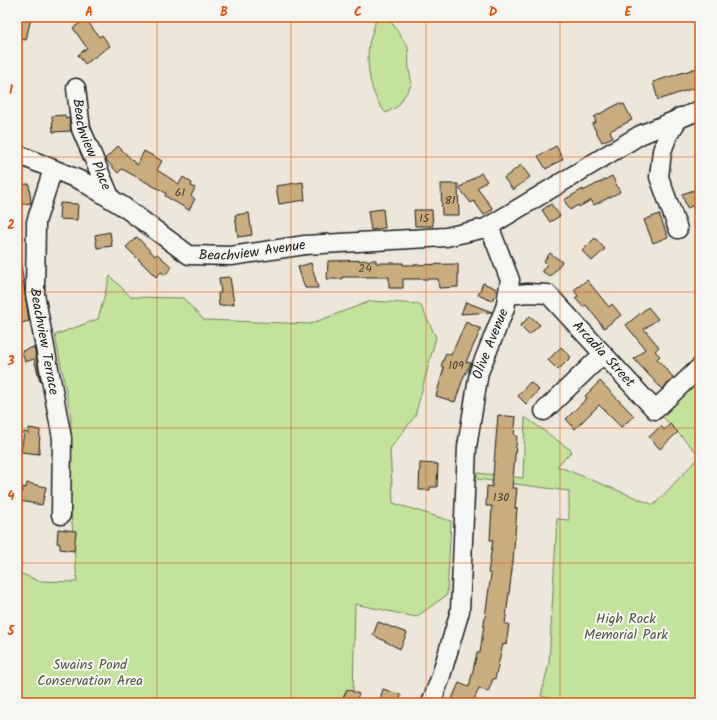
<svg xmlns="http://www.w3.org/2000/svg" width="717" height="720" font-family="Kalam,sans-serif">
<rect width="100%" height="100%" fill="#ede7db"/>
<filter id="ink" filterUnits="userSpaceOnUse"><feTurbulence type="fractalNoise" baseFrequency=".025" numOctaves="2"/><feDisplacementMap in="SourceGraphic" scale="8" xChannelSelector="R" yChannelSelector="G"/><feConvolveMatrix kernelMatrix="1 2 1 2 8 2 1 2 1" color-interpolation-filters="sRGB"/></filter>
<g filter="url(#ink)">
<g fill="#c3e39c" stroke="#70805c">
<path d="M376,17H388L408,47L409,70L412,84L398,106L386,113C370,96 366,67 369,44C371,35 375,27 376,17Z"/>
<polygon points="110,276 131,297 183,298 204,320 310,324 371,301 420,304 436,337 415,416 390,449 393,503 451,521 447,595 416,617 355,604 353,694 346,703 17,703 17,572 39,581 77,582 70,499 71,417 55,335 98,319"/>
<polygon points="700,375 700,703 566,703 541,696 549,663 557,519 569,520 569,491 477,479 477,473 523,478 525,417 572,451 557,466 654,505 700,456 659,413"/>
</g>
<g fill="#c9ad7e" stroke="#1c1c1c">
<polygon points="17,17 31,18 26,40 17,38"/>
<polygon points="86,19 99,37 102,35 110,46 85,64 78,55 87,48 73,28"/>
<polygon points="700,67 700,86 658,100 653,82"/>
<polygon points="620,103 621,105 624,104 632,120 610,131 613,137 602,142 592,124 596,122 594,117"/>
<polygon points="65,115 66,119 69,118 71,131 53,132 52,116"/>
<polygon points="118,146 137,165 144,151 162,161 157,170 179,184 183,177 192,183 191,186 195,188 191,196 195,199 189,210 165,196 166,193 122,169 118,173 105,159"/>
<polygon points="556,146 563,159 546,169 538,156"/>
<polygon points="521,165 530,177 513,190 504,178"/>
<polygon points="481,173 487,181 477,188 493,209 484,215 474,201 471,203 459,188"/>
<polygon points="612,176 620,192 594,205 591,200 579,207 578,205 570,210 564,200 583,189 583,191"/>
<polygon points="303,182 305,200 279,204 276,186"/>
<polygon points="29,184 31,203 17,205 17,185"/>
<polygon points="441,184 458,184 459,215 442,215"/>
<polygon points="700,188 700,203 687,208 682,194"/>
<polygon points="60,203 78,204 77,220 59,219"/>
<polygon points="551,204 560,216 550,222 542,210"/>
<polygon points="383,209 385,228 371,230 368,211"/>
<polygon points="414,210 432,210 433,226 415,226"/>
<polygon points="249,213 252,235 238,237 235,215"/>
<polygon points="659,214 668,237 653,243 644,220"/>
<polygon points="110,232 112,246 97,248 95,235"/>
<polygon points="137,237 155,256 157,254 172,267 165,275 161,272 156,277 126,247"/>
<polygon points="595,238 605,249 592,261 582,251"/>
<polygon points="550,253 562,262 550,277 542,271 547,264 544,261"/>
<polygon points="376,260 376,263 403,263 403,265 458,264 458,287 439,288 438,279 403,279 403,288 389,288 389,277 342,277 342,279 327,279 328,261"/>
<polygon points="311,263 318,288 305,288 298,267"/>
<polygon points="21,264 29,321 18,324 17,265"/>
<polygon points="230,277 234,304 219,306 218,293 221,293 219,278"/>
<polygon points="587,280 609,307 612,304 621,315 604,328 586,305 583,307 575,298 578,296 574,290"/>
<polygon points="483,283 497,289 492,301 478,295"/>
<polygon points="466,302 492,312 461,314"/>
<polygon points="648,307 658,319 644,329 659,347 655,351 660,356 657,359 674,378 662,389 634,359 645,349 626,325"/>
<polygon points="530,316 540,325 529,335 520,326"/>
<polygon points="466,322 481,329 466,362 471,363 464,376 455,402 436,396 444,368 441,366 446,353 451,355"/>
<polygon points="34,347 41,381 40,381 34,359 25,362 22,351"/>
<polygon points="561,347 571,357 558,370 548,360"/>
<polygon points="600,381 634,416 621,427 599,405 575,429 566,419 587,398 585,396"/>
<polygon points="530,382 539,390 526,404 518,396"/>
<polygon points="498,415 516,417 514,435 517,436 512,488 517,488 515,508 517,508 513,562 505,624 509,624 506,645 503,644 495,679 493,679 488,692 479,688 473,703 462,703 452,699 459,683 469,687 477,653 480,653 491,574 488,573 493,540 490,540 492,506 486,506 487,486 492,487"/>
<polygon points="670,424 678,432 660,449 649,437 661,426 664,430"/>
<polygon points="29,428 40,430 39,454 21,452 24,432 29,433"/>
<polygon points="420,463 438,464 437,487 430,487 430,490 419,490"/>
<polygon points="27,483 46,487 42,505 20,501 23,487 26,488"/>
<polygon points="58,529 76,531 74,551 60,549 60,544 57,543"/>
<polygon points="378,622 407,633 400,649 373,635"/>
<polygon points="347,689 359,694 355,703 341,703"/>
<polygon points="383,689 401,695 399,703 379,703"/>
</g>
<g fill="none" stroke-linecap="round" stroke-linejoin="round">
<defs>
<g id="minor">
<path id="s1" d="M76,88L81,129L111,199"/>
<path id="s2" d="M17,154L82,181L124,207L189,255L231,256L305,245L446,237L486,228L640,135L700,110"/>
<path id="s3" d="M53,169L36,222L35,294L62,438L61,515"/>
<polyline points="678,229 659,177 662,151 668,135 680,117"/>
<path id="s4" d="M508,295L528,293L548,294L655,410L700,367"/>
<polyline points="544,411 602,355"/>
<path id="s5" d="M431,703L440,679L460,611L467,447L479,372L505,308L510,280L489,226"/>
</g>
</defs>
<use href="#minor" stroke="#1c1c1c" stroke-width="21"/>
<use href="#minor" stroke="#f6f6f2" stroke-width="18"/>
</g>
</g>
<path fill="none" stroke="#de560d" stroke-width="1" stroke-opacity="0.55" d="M157,17V703M291,17V703M426,17V703M560,17V703M17,157H700M17,292H700M17,428H700M17,563H700"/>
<g text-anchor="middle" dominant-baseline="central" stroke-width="4" stroke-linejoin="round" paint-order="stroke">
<g font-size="12" fill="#474034">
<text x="180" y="192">61</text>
<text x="450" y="200">81</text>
<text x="424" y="218">15</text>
<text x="365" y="268">24</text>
<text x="456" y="365">109</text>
<text x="501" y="497">130</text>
</g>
<g font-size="14" fill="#1c1c1c" stroke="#f6f6f2">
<text stroke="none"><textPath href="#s1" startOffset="59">Beachview Place</textPath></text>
<text stroke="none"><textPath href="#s2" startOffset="264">Beachview Avenue</textPath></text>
<text stroke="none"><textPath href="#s3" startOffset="176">Beachview Terrace</textPath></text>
<text stroke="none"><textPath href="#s5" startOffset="367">Olive Avenue</textPath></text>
<text stroke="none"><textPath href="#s4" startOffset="122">Arcadia Street</textPath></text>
</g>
<g font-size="14" fill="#4e5842" stroke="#f6f6f2">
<text x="626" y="619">High Rock<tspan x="626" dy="16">Memorial Park</tspan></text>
<text x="90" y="665">Swains Pond<tspan x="90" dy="16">Conservation Area</tspan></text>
</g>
</g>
<rect width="717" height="720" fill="none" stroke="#f6f6f2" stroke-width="44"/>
<rect x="22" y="22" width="673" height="676" fill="none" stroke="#de560d" stroke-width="1.5"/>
<g font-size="13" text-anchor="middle" font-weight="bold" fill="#de560d">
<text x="89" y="16">A</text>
<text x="224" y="16">B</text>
<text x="358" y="16">C</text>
<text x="493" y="16">D</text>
<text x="628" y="16">E</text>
<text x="11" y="94">1</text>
<text x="11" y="229">2</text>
<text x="11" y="365">3</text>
<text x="11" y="500">4</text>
<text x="11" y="635">5</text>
</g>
</svg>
